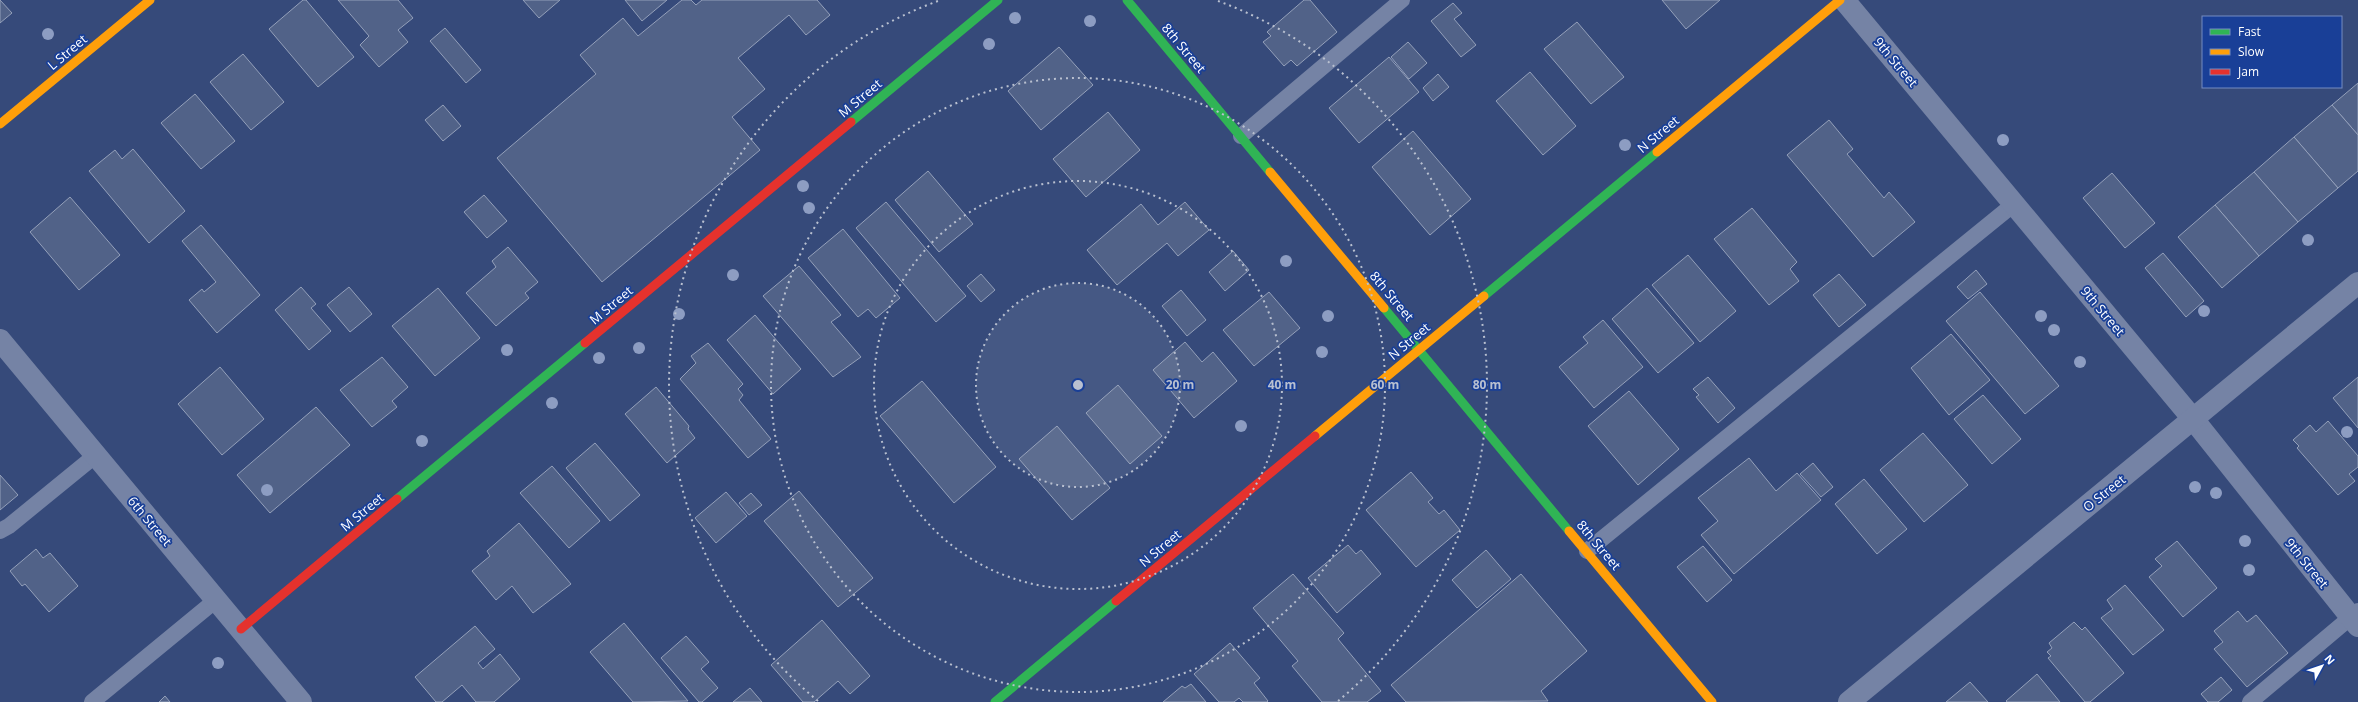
<svg xmlns="http://www.w3.org/2000/svg" width="2358" height="702" font-family="'Open Sans',sans-serif">
<rect width="100%" height="100%" fill="#364a7a"/>
<g fill="#516288" stroke="#94a0ba">
<polygon points="0,0 12,13 0,23"/>
<polygon points="303,0 306,0 354,57 318,87 269,29"/>
<polygon points="338,0 398,0 413,18 398,30 408,42 379,67 360,45 369,36"/>
<polygon points="523,0 560,0 539,18"/>
<polygon points="625,0 667,0 642,21"/>
<polygon points="682,0 691,0 696,5 702,0 817,0 830,15 806,35 789,15 738,58 765,89 732,117 760,150 602,282 497,158 596,74 580,55 623,18 638,36"/>
<polygon points="1304,0 1310,0 1337,32 1297,66 1291,60 1284,66 1263,42 1271,36 1267,32"/>
<polygon points="1662,0 1720,0 1686,29"/>
<polygon points="1453,3 1462,13 1454,19 1476,45 1461,57 1431,21"/>
<polygon points="1577,22 1624,77 1591,104 1544,49"/>
<polygon points="445,28 481,70 466,83 430,41"/>
<polygon points="1408,42 1427,63 1409,79 1391,57"/>
<polygon points="1059,47 1093,85 1041,130 1008,91"/>
<polygon points="243,54 284,102 251,130 210,82"/>
<polygon points="1389,57 1419,92 1359,143 1329,108"/>
<polygon points="1530,72 1576,126 1543,155 1496,101"/>
<polygon points="1438,74 1449,87 1433,101 1423,88"/>
<polygon points="2358,83 2358,135 2332,105"/>
<polygon points="195,94 235,141 201,169 161,123"/>
<polygon points="443,105 461,126 443,141 425,120"/>
<polygon points="2332,105 2358,135 2358,171 2338,188 2294,137"/>
<polygon points="1108,112 1140,150 1086,197 1053,159"/>
<polygon points="1829,120 1853,149 1847,154 1884,198 1889,192 1915,222 1873,257 1787,155"/>
<polygon points="1413,131 1471,199 1430,235 1372,167"/>
<polygon points="2294,137 2338,188 2298,222 2254,172"/>
<polygon points="133,149 185,211 149,243 89,171 115,150 122,159"/>
<polygon points="928,171 973,224 939,252 895,200"/>
<polygon points="2254,172 2298,222 2259,256 2215,205"/>
<polygon points="2112,173 2155,223 2125,248 2083,198"/>
<polygon points="484,195 507,221 487,238 464,212"/>
<polygon points="70,197 120,255 79,290 30,232"/>
<polygon points="886,202 966,296 936,322 856,228"/>
<polygon points="1185,202 1209,230 1178,256 1167,243 1117,285 1087,250 1141,204 1158,225"/>
<polygon points="2215,205 2259,256 2222,288 2178,237"/>
<polygon points="1752,208 1797,262 1790,269 1799,281 1769,305 1714,239"/>
<polygon points="201,225 260,295 217,333 189,300 202,289 204,292 216,282 182,241"/>
<polygon points="843,229 900,298 876,318 868,309 858,317 808,258"/>
<polygon points="508,247 538,282 525,293 529,298 496,326 466,293 496,267 492,261"/>
<polygon points="1233,251 1249,270 1225,291 1209,272"/>
<polygon points="2163,253 2204,301 2186,317 2145,268"/>
<polygon points="1688,255 1736,311 1700,342 1652,285"/>
<polygon points="799,266 841,315 831,322 861,357 833,377 763,296"/>
<polygon points="1976,270 1987,284 1968,299 1957,287"/>
<polygon points="981,274 995,290 981,302 967,286"/>
<polygon points="1839,274 1866,305 1839,327 1813,295"/>
<polygon points="301,287 316,304 311,308 331,331 309,350 275,310"/>
<polygon points="349,287 372,314 350,332 327,305"/>
<polygon points="438,288 480,338 435,376 392,326"/>
<polygon points="1647,288 1694,343 1658,373 1612,319"/>
<polygon points="1181,290 1206,320 1187,336 1162,306"/>
<polygon points="1269,292 1300,328 1254,366 1223,330"/>
<polygon points="1980,292 2059,386 2025,414 1946,321"/>
<polygon points="755,315 801,369 773,394 727,340"/>
<polygon points="1603,320 1643,367 1594,408 1559,367 1588,343 1583,337"/>
<polygon points="1951,334 1990,380 1949,415 1911,368"/>
<polygon points="1185,342 1202,362 1213,352 1237,381 1194,418 1153,370"/>
<polygon points="708,343 743,384 738,389 743,395 739,400 771,439 748,458 680,379 696,363 691,356"/>
<polygon points="382,357 408,387 392,401 397,407 372,427 340,390"/>
<polygon points="220,367 264,419 222,455 178,404"/>
<polygon points="1708,377 1735,408 1718,423 1696,397 1699,395 1693,389"/>
<polygon points="2358,377 2358,428 2333,398"/>
<polygon points="922,381 996,467 954,503 880,416"/>
<polygon points="1118,385 1162,436 1130,464 1086,413"/>
<polygon points="656,387 689,426 688,429 695,438 667,463 625,414"/>
<polygon points="1629,391 1679,449 1638,485 1588,426"/>
<polygon points="1983,395 2021,439 1992,464 1954,419"/>
<polygon points="316,407 350,445 270,513 237,475"/>
<polygon points="2328,421 2358,456 2358,467 2349,474 2355,481 2338,495 2297,448 2299,446 2293,440 2310,425 2316,432"/>
<polygon points="1057,426 1110,488 1072,520 1019,459"/>
<polygon points="1923,433 1968,485 1924,522 1880,470"/>
<polygon points="595,443 640,495 610,521 566,468"/>
<polygon points="1749,458 1776,491 1797,473 1821,500 1734,574 1701,535 1718,521 1698,498"/>
<polygon points="1813,463 1833,487 1821,497 1800,474"/>
<polygon points="552,466 600,521 569,548 520,493"/>
<polygon points="1411,472 1433,498 1428,502 1439,514 1444,510 1460,530 1416,567 1366,510"/>
<polygon points="0,475 18,495 0,510"/>
<polygon points="1864,479 1907,529 1877,554 1835,504"/>
<polygon points="799,491 873,578 838,607 764,521"/>
<polygon points="726,492 747,516 716,543 695,518"/>
<polygon points="751,493 762,505 749,515 739,503"/>
<polygon points="519,523 571,584 533,613 512,586 496,600 472,571 490,556 487,551"/>
<polygon points="2177,541 2217,588 2183,617 2149,577 2162,566 2155,559"/>
<polygon points="1348,545 1356,554 1361,550 1381,574 1337,613 1308,578"/>
<polygon points="1703,546 1732,580 1707,602 1677,567"/>
<polygon points="36,549 43,558 50,553 78,586 49,612 25,584 22,586 10,571"/>
<polygon points="1486,550 1511,579 1477,608 1452,580"/>
<polygon points="1293,574 1344,633 1338,639 1381,691 1367,702 1322,702 1292,666 1298,661 1253,608"/>
<polygon points="1521,574 1587,651 1541,691 1548,701 1406,702 1391,685"/>
<polygon points="2125,585 2164,630 2133,655 2101,618 2113,609 2107,600"/>
<polygon points="2238,611 2247,622 2256,615 2288,653 2247,687 2214,649 2223,642 2214,631"/>
<polygon points="822,620 870,676 850,694 838,681 814,702 803,702 771,665"/>
<polygon points="2074,622 2082,630 2085,627 2124,673 2090,702 2085,702 2048,658 2051,656 2047,652 2052,648 2049,643"/>
<polygon points="624,623 688,701 633,702 590,652"/>
<polygon points="475,626 495,649 478,663 483,669 500,654 520,679 494,702 476,702 462,685 442,702 436,702 415,677"/>
<polygon points="686,636 709,662 701,669 718,688 702,702 699,702 661,658"/>
<polygon points="1230,643 1260,678 1254,683 1268,701 1267,702 1243,702 1239,698 1234,702 1219,702 1194,674"/>
<polygon points="2037,674 2060,702 2007,702 2006,701"/>
<polygon points="2221,677 2232,690 2218,702 2208,702 2201,694"/>
<polygon points="1970,682 1988,702 1946,702"/>
<polygon points="1191,684 1206,702 1163,702 1182,686 1185,688"/>
<polygon points="750,688 762,702 733,702"/>
<polygon points="165,696 170,702 159,702"/>
</g>
<g fill="none" stroke-linecap="round" stroke-linejoin="round">
<g stroke="#7583a5" stroke-width="16">
<polyline points="1241,136 1402,0"/>
<polyline points="0,531 9,526 96,455"/>
<polyline points="1587,551 2014,204"/>
<polyline points="92,702 216,600"/>
<polyline points="2250,702 2358,611"/>
</g>
<g stroke="#7583a5" stroke-width="22">
<polyline points="1844,0 2193,419 2358,626"/>
<polyline points="0,340 301,702"/>
<polyline points="1849,702 2358,283"/>
</g>
<g stroke="#30b455" stroke-width="9">
<polyline points="1127,0 1270,172"/>
<polyline points="851,122 998,0"/>
<polyline points="1484,296 1657,152"/>
<polyline points="1384,308 1569,531"/>
<polyline points="397,499 585,343"/>
<polyline points="995,702 1116,601"/>
</g>
<g stroke="#ff9f0a" stroke-width="9">
<polyline points="0,124 150,0"/>
<polyline points="1657,152 1840,0"/>
<polyline points="1270,172 1384,308"/>
<polyline points="1315,436 1484,296"/>
<polyline points="1569,531 1712,702"/>
</g>
<g stroke="#e5322d" stroke-width="9">
<polyline points="585,343 851,122"/>
<polyline points="1116,601 1315,436"/>
<polyline points="241,629 397,499"/>
</g>
</g>
<g fill="#8d9dc2">
<circle cx="1015" cy="18" r="6"/>
<circle cx="1090" cy="21" r="6"/>
<circle cx="48" cy="34" r="6"/>
<circle cx="989" cy="44" r="6"/>
<circle cx="2003" cy="140" r="6"/>
<circle cx="1625" cy="145" r="6"/>
<circle cx="803" cy="186" r="6"/>
<circle cx="809" cy="208" r="6"/>
<circle cx="2308" cy="240" r="6"/>
<circle cx="1286" cy="261" r="6"/>
<circle cx="733" cy="275" r="6"/>
<circle cx="2204" cy="311" r="6"/>
<circle cx="679" cy="314" r="6"/>
<circle cx="1328" cy="316" r="6"/>
<circle cx="2041" cy="316" r="6"/>
<circle cx="2054" cy="330" r="6"/>
<circle cx="639" cy="348" r="6"/>
<circle cx="507" cy="350" r="6"/>
<circle cx="1322" cy="352" r="6"/>
<circle cx="599" cy="358" r="6"/>
<circle cx="2080" cy="362" r="6"/>
<circle cx="552" cy="403" r="6"/>
<circle cx="1241" cy="426" r="6"/>
<circle cx="2347" cy="432" r="6"/>
<circle cx="422" cy="441" r="6"/>
<circle cx="2195" cy="487" r="6"/>
<circle cx="267" cy="490" r="6"/>
<circle cx="2216" cy="493" r="6"/>
<circle cx="2245" cy="541" r="6"/>
<circle cx="2249" cy="570" r="6"/>
<circle cx="218" cy="663" r="6"/>
</g>
<circle cx="1078" cy="385" r="102" fill="#b9c0d0" fill-opacity=".12"/>
<g fill="none" stroke="#b9c0d0" stroke-width="2" stroke-dasharray="2 4">
<circle cx="1078" cy="385" r="102"/>
<circle cx="1078" cy="385" r="204"/>
<circle cx="1078" cy="385" r="307"/>
<path d="M818 701A409 409 0 0 1 938 1M1218 1A409 409 0 0 1 1338 701"/>
</g>
<g text-anchor="middle" dominant-baseline="central" stroke-width="3.5" stroke-linejoin="round" paint-order="stroke">
<g font-size="13" fill="#fff" stroke="#193f97">
<text transform="translate(1184 48) rotate(50)">8th Street</text>
<text transform="translate(67 52) rotate(-40)">L Street</text>
<text transform="translate(1896 62) rotate(50)">9th Street</text>
<text transform="translate(860 98) rotate(-40)">M Street</text>
<text transform="translate(1658 134) rotate(-40)">N Street</text>
<text transform="translate(1392 296) rotate(50)">8th Street</text>
<text transform="translate(611 305) rotate(-40)">M Street</text>
<text transform="translate(2103 311) rotate(50)">9th Street</text>
<text transform="translate(1409 341) rotate(-40)">N Street</text>
<text transform="translate(2104 493) rotate(-39)">O Street</text>
<text transform="translate(362 512) rotate(-40)">M Street</text>
<text transform="translate(150 521) rotate(50)">6th Street</text>
<text transform="translate(1599 545) rotate(50)">8th Street</text>
<text transform="translate(1160 548) rotate(-40)">N Street</text>
<text transform="translate(2307 563) rotate(51)">9th Street</text>
</g>
</g>
<circle cx="1078" cy="385" r="6" fill="#b9c0d0" stroke="#193f97" stroke-width="2"/>
<g font-size="12" text-anchor="middle" font-weight="bold" fill="#b9c0d0" stroke="#193f97" stroke-width="3.5" stroke-linejoin="round" paint-order="stroke">
<text x="1180" y="389">20 m</text>
<text x="1282" y="389">40 m</text>
<text x="1385" y="389">60 m</text>
<text x="1487" y="389">80 m</text>
</g>
<rect x="2202" y="16" width="140" height="72" fill="#193f97" stroke="#758cc1"/>
<rect x="2210" y="29" width="20" height="6" fill="#30b455" stroke="#758cc1"/>
<text x="2238" y="36" font-size="12" fill="#ffffff">Fast</text>
<rect x="2210" y="49" width="20" height="6" fill="#ff9f0a" stroke="#758cc1"/>
<text x="2238" y="56" font-size="12" fill="#ffffff">Slow</text>
<rect x="2210" y="69" width="20" height="6" fill="#e5322d" stroke="#758cc1"/>
<text x="2238" y="76" font-size="12" fill="#ffffff">Jam</text>
<g transform="translate(2322 666) rotate(50)" stroke="#193f97" stroke-width="3" paint-order="stroke">
<path d="M0-3L7 15L0 10L-7 15Z" fill="#ffffff"/>
<text y="-6" font-size="11" font-weight="bold" text-anchor="middle" fill="#ffffff">N</text>
</g>
</svg>
